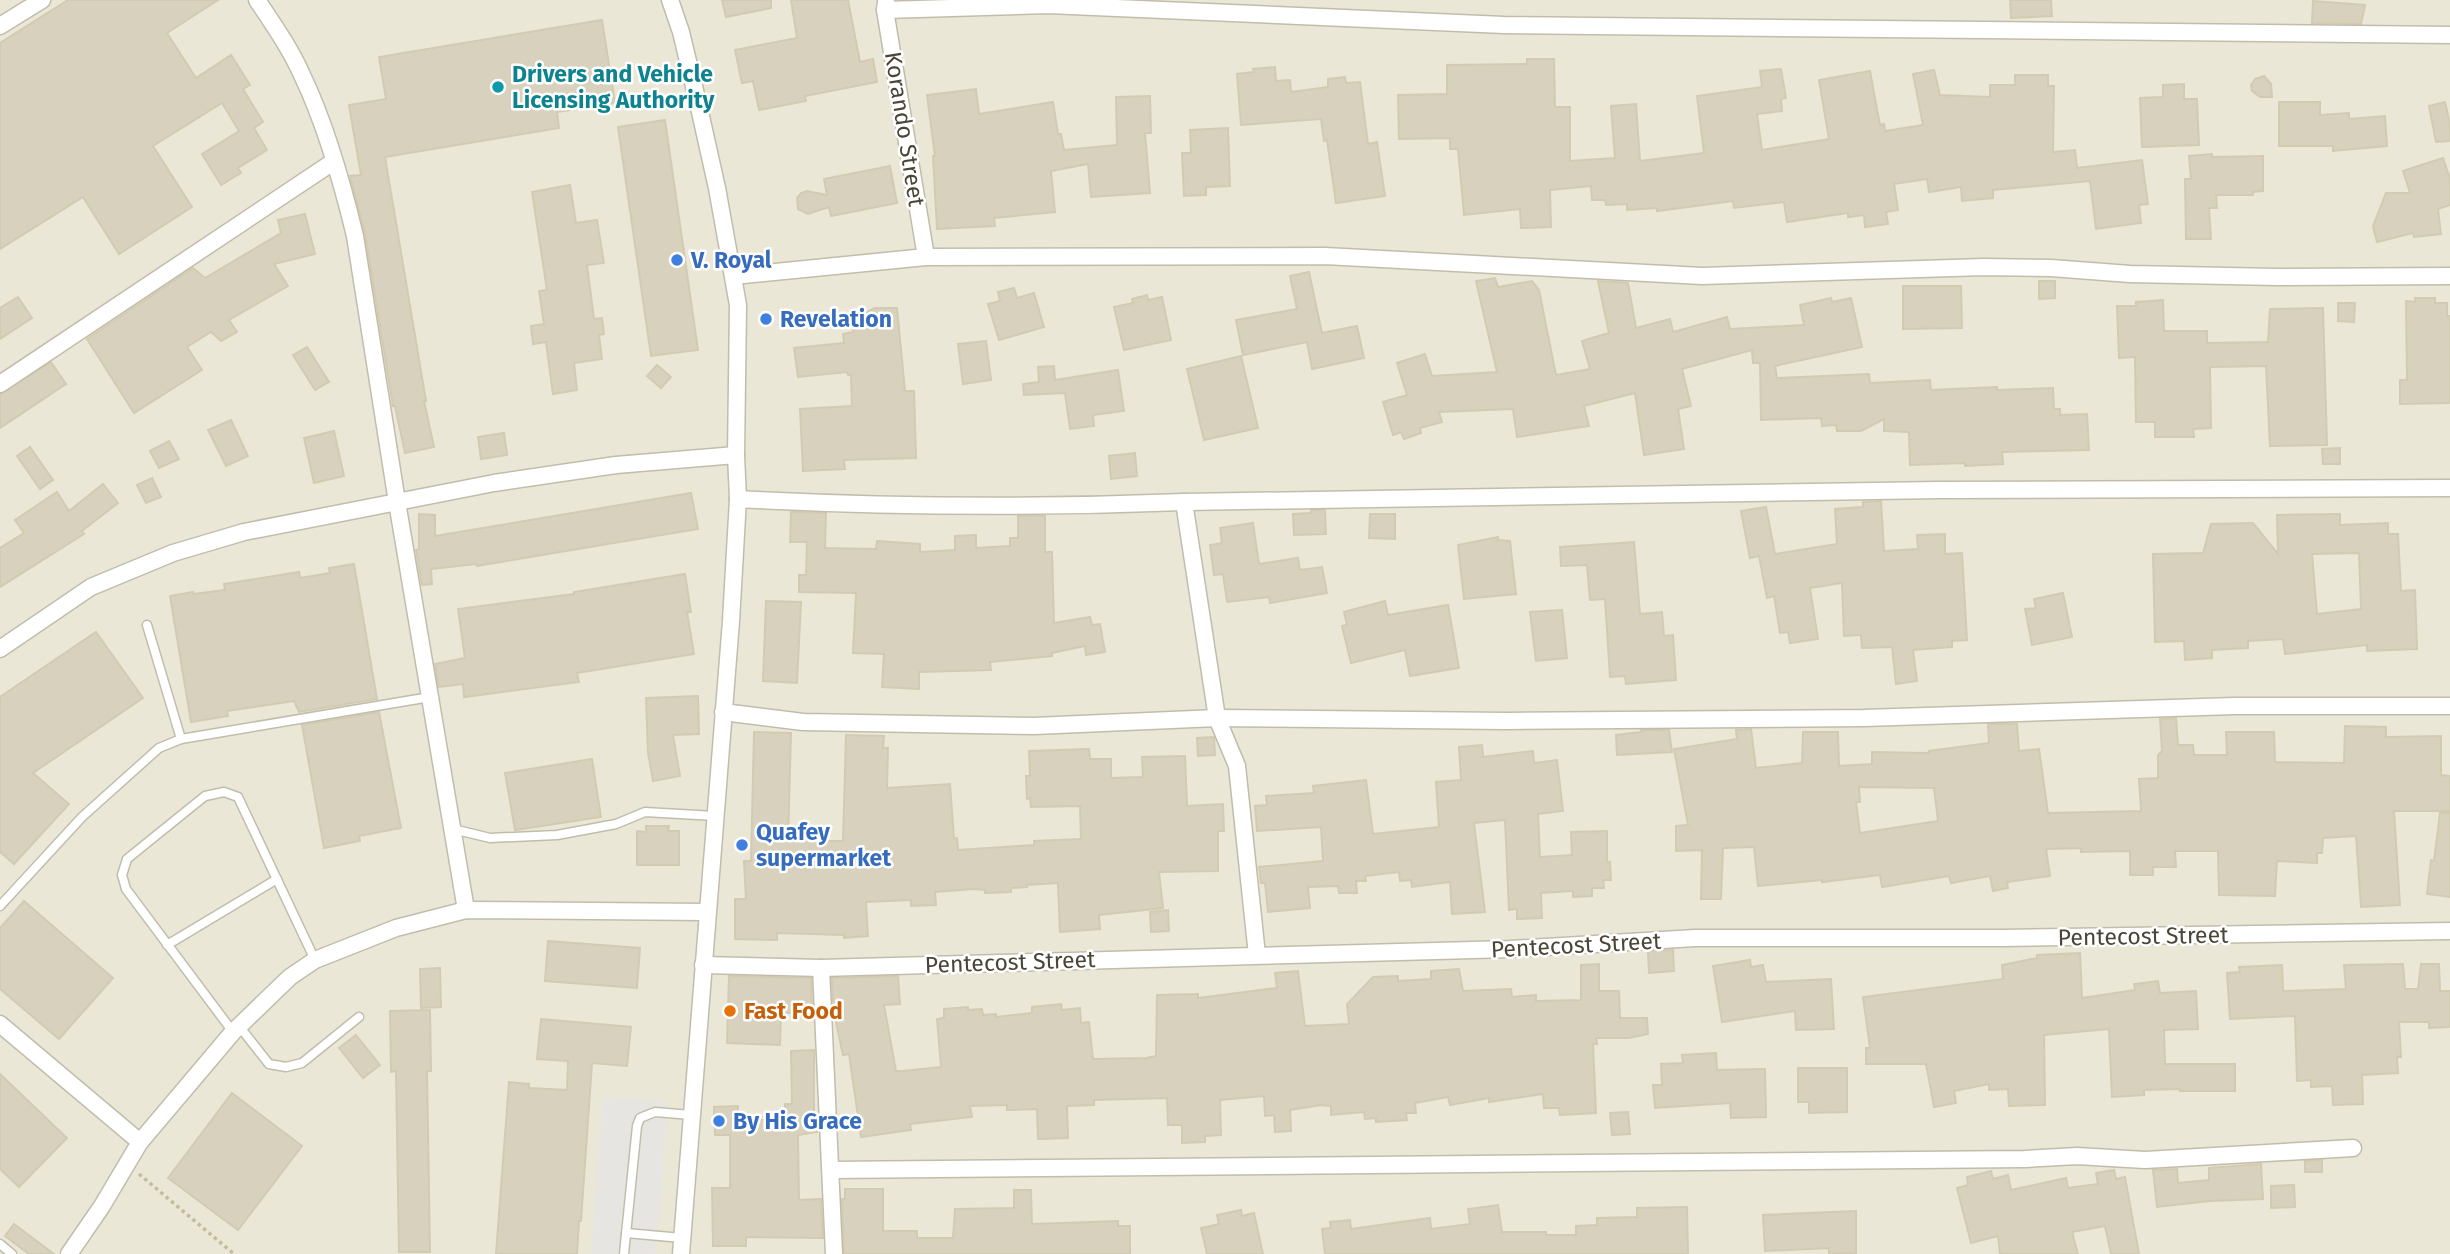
<svg xmlns="http://www.w3.org/2000/svg" width="2450" height="1254" font-family="'Fira Sans',sans-serif">
<rect width="100%" height="100%" fill="#f6f4ea"/>
<rect fill="#eae7d7" x="0" y="0" width="2450" height="1254"/>
<polygon fill="#e7e5e1" points="603,1097 668,1102 655,1254 591,1254"/>
<g fill="#d8d1be" stroke="#d3cbb1" stroke-width="2" fill-rule="evenodd">
<polygon points="68,0 218,0 167,33 196,78 231,55 250,85 243,89 263,122 254,128 267,150 238,168 241,173 221,185 202,154 239,131 222,103 153,146 192,207 119,254 83,197 0,249 0,43"/>
<polygon points="722,0 771,0 771,8 726,17"/>
<polygon points="791,0 848,0 860,62 873,59 877,82 805,96 806,101 759,110 753,81 742,83 735,50 797,38"/>
<polygon points="2010,0 2051,0 2052,16 2011,18"/>
<polygon points="2313,1 2365,5 2361,24 2312,23"/>
<polygon points="602,20 615,103 557,112 559,128 385,157 426,401 424,401 434,447 405,453 395,406 393,406 365,234 350,176 361,175 349,105 386,99 379,57"/>
<polygon points="1527,59 1554,59 1555,107 1570,107 1570,161 1615,158 1611,106 1636,104 1640,161 1704,153 1697,96 1762,87 1760,71 1781,69 1786,98 1781,99 1782,111 1757,114 1762,150 1829,139 1819,80 1870,71 1880,125 1884,124 1885,131 1923,125 1913,74 1934,70 1940,95 1990,97 1990,85 2015,85 2015,75 2048,75 2048,86 2054,86 2053,152 2075,150 2077,168 2142,160 2148,204 2139,205 2141,223 2096,229 2090,181 1993,190 1993,198 1962,201 1961,187 1929,192 1927,179 1894,184 1898,210 1886,212 1888,224 1865,227 1864,215 1848,217 1848,213 1787,222 1784,202 1734,208 1733,201 1657,211 1657,208 1627,210 1627,204 1606,205 1605,200 1592,200 1591,186 1550,190 1551,227 1521,228 1520,209 1464,215 1458,149 1450,149 1450,138 1399,139 1398,95 1447,94 1447,65 1527,64"/>
<polygon points="1275,67 1276,81 1290,80 1291,92 1328,87 1328,79 1345,77 1346,83 1360,82 1368,144 1377,142 1385,196 1336,203 1327,140 1324,141 1321,119 1241,125 1237,74 1254,72 1253,69"/>
<polygon points="2264,76 2271,84 2272,97 2260,97 2252,91 2251,85 2255,79"/>
<polygon points="2184,84 2184,99 2197,99 2199,145 2142,147 2140,98 2163,97 2163,85"/>
<polygon points="976,89 979,114 1053,102 1058,134 1061,134 1064,150 1117,145 1116,97 1150,96 1151,133 1145,133 1150,193 1091,197 1088,164 1051,171 1055,212 994,218 995,226 937,229 933,156 935,156 927,95"/>
<polygon points="2279,102 2320,102 2320,115 2349,113 2349,119 2385,116 2387,146 2333,151 2333,146 2279,146"/>
<polygon points="2445,102 2450,124 2450,141 2436,142 2429,106"/>
<polygon points="665,120 698,350 651,356 618,127"/>
<polygon points="1228,128 1230,186 1206,187 1206,195 1184,196 1182,153 1191,153 1190,130"/>
<polygon points="2212,154 2212,157 2263,156 2263,191 2253,192 2253,195 2216,195 2217,208 2209,208 2211,239 2186,239 2185,179 2191,179 2189,156"/>
<polygon points="2443,158 2450,179 2450,205 2438,209 2441,234 2414,237 2413,233 2377,242 2373,226 2386,193 2410,193 2403,171"/>
<polygon points="890,166 897,203 831,216 829,207 808,214 798,209 797,198 801,193 807,191 827,195 824,179"/>
<polygon points="570,185 576,223 597,220 604,263 587,265 594,319 602,318 604,334 599,335 602,359 574,363 577,390 553,394 546,342 533,344 531,326 544,324 539,291 547,290 532,192"/>
<polygon points="305,214 315,254 274,264 288,286 229,320 237,332 221,341 211,332 187,347 202,370 134,413 87,339 193,268 205,278 281,233 278,220"/>
<polygon points="1309,272 1322,333 1357,326 1364,358 1312,369 1307,342 1243,355 1236,320 1297,309 1290,276"/>
<polygon points="1495,278 1498,287 1532,281 1539,290 1556,375 1590,369 1582,341 1609,333 1598,281 1628,283 1636,328 1670,319 1673,332 1727,317 1730,329 1804,325 1800,305 1831,298 1832,302 1851,298 1862,347 1775,366 1777,378 1869,374 1870,383 1930,380 1931,390 1997,387 1997,390 2053,388 2054,409 2060,409 2060,415 2087,414 2089,450 2002,452 2003,464 1965,466 1965,463 1910,465 1909,432 1884,431 1884,419 1861,431 1837,431 1836,425 1822,426 1821,418 1761,420 1760,363 1753,363 1752,350 1682,369 1691,406 1678,409 1684,449 1644,455 1635,393 1584,406 1589,426 1517,437 1513,409 1439,412 1442,422 1420,428 1421,433 1404,439 1401,432 1393,435 1383,402 1407,395 1397,363 1425,354 1432,376 1497,372 1476,281"/>
<polygon points="2039,281 2055,281 2055,298 2039,299"/>
<polygon points="1903,286 1961,286 1962,328 1903,329"/>
<polygon points="1014,288 1017,298 1034,293 1044,327 999,340 988,304 1000,301 998,292"/>
<polygon points="1147,295 1148,300 1162,297 1171,340 1124,350 1114,307 1133,303 1132,299"/>
<polygon points="18,297 32,318 0,339 0,308"/>
<polygon points="2415,298 2435,298 2435,303 2447,303 2447,316 2450,316 2450,403 2400,404 2400,380 2407,380 2406,301 2415,302"/>
<polygon points="2163,300 2164,331 2207,331 2207,343 2268,342 2270,309 2323,308 2327,445 2270,446 2266,366 2210,367 2211,428 2193,429 2194,437 2155,437 2155,422 2136,422 2135,357 2119,358 2117,306 2136,306 2136,302"/>
<polygon points="2338,303 2355,303 2354,322 2338,321"/>
<polygon points="875,308 897,308 905,391 914,391 916,458 844,460 845,469 803,471 800,409 852,406 851,375 848,375 847,372 798,377 794,348 844,343 843,334 853,332 859,316"/>
<polygon points="986,341 991,380 963,384 958,344"/>
<polygon points="307,347 329,382 315,390 293,355"/>
<polygon points="1241,356 1258,428 1204,440 1187,369"/>
<polygon points="51,362 66,384 0,428 0,394"/>
<polygon points="657,365 671,377 661,388 647,376"/>
<polygon points="1054,366 1055,380 1118,370 1124,411 1093,415 1094,426 1070,429 1065,393 1024,395 1023,384 1039,382 1038,367"/>
<polygon points="231,420 248,456 226,466 208,430"/>
<polygon points="334,431 344,476 314,483 304,438"/>
<polygon points="504,433 507,455 481,459 478,437"/>
<polygon points="169,441 179,459 159,468 150,451"/>
<polygon points="30,447 53,480 40,489 17,456"/>
<polygon points="2340,448 2340,464 2323,464 2322,449"/>
<polygon points="1135,453 1137,476 1111,479 1109,456"/>
<polygon points="152,478 161,497 146,503 137,485"/>
<polygon points="103,484 118,503 82,531 84,534 0,587 0,548 24,533 15,520 57,492 69,511"/>
<polygon points="691,493 698,529 477,566 476,564 431,569 432,584 422,585 416,550 419,549 419,514 435,515 435,536"/>
<polygon points="1881,501 1884,551 1918,549 1917,535 1945,534 1945,554 1962,553 1967,640 1952,641 1952,647 1913,650 1917,681 1896,684 1892,647 1862,648 1861,635 1844,636 1842,583 1810,588 1818,639 1790,643 1788,632 1780,633 1774,596 1767,598 1759,556 1750,558 1741,511 1766,507 1775,554 1837,544 1835,509 1863,507 1863,502"/>
<polygon points="1311,510 1325,510 1326,534 1294,535 1293,514 1311,513"/>
<polygon points="791,512 826,513 825,548 876,549 877,541 920,544 920,552 955,550 955,536 976,535 976,548 1010,546 1010,538 1018,538 1018,516 1045,516 1045,552 1052,552 1054,623 1090,617 1092,625 1100,624 1105,652 1086,655 1085,646 1052,653 1052,656 990,662 991,670 919,672 919,689 882,687 884,654 853,653 856,593 799,592 799,575 806,575 807,542 790,542"/>
<polygon points="1370,514 1395,514 1395,539 1369,538"/>
<path d="M2340,514V525L2388,523V534H2398L2401,591L2415,590L2417,649L2367,651V645L2285,654L2283,639L2248,641V648L2212,650V658L2185,660L2184,641L2155,642L2153,554L2203,553L2211,524L2253,523L2278,554L2277,515ZM2359,553L2361,609L2317,614L2312,554Z"/>
<polygon points="1253,523 1259,564 1298,558 1300,570 1322,567 1327,593 1270,603 1269,597 1227,602 1223,574 1214,575 1210,545 1222,543 1220,528"/>
<polygon points="1498,537 1498,540 1510,541 1516,594 1464,599 1458,545"/>
<polygon points="1634,542 1640,614 1662,612 1664,636 1673,635 1676,680 1626,684 1625,676 1610,677 1605,599 1590,600 1587,565 1561,566 1560,547"/>
<polygon points="354,564 377,699 299,712 294,701 227,711 228,716 191,722 170,596 193,592 193,594 225,590 224,584 299,572 300,578 330,573 329,568"/>
<polygon points="685,574 691,612 687,612 694,654 577,673 579,682 464,697 463,684 439,687 435,664 465,658 458,609 574,594 574,592"/>
<polygon points="2063,593 2072,637 2032,645 2025,609 2036,608 2034,599"/>
<polygon points="766,601 801,602 797,683 763,681"/>
<polygon points="1385,601 1388,615 1448,605 1459,668 1410,676 1405,650 1351,663 1342,626 1347,625 1344,612"/>
<polygon points="1562,610 1567,658 1536,661 1530,612"/>
<polygon points="96,632 143,698 33,773 69,804 14,864 0,852 0,697"/>
<polygon points="698,696 699,734 673,735 680,776 653,781 648,753 646,698"/>
<polygon points="379,712 401,828 359,836 360,841 324,848 302,725"/>
<path d="M2176,718L2178,745H2193L2194,755H2227L2226,732H2274L2275,762L2344,763L2345,726L2386,727V737L2441,736V775L2450,776V811H2394L2400,905L2361,907L2356,836L2323,838L2322,853H2317V863L2277,861L2275,896L2219,895L2218,851H2175L2176,867H2153V875H2130V851L2081,852V848L2046,849L2050,876L2007,882L2008,888L1993,891L1990,876L1951,883L1949,876L1882,887L1880,875L1822,882V880L1758,886L1754,847L1723,848L1721,899H1701L1702,850L1676,851V826L1688,825L1674,749L1737,739L1736,730L1751,729L1756,768L1802,763L1803,732H1838L1839,766L1872,764V752L1929,753V751L1989,743L1988,724H2017L2019,751L2039,749L2048,813L2141,811L2139,779L2158,778V755L2162,751L2160,719ZM1859,787L1934,788L1938,821L1860,833L1856,802H1860Z"/>
<polygon points="1641,730 1669,730 1672,752 1617,755 1616,735 1642,732"/>
<polygon points="754,732 791,733 788,841 843,841 846,735 884,736 883,748 888,748 887,788 950,784 954,839 957,838 958,850 1034,845 1034,841 1081,839 1080,806 1031,807 1030,798 1027,799 1026,776 1030,776 1029,751 1089,749 1090,759 1111,759 1111,778 1143,777 1142,757 1185,756 1187,806 1223,804 1224,831 1218,831 1218,871 1159,872 1163,908 1099,915 1100,929 1060,932 1058,883 1027,885 1027,887 1011,888 1011,892 985,893 985,890 974,889 935,892 936,905 911,906 911,900 866,902 868,936 844,938 844,935 777,933 777,940 735,939 735,899 746,899 744,861 751,861"/>
<polygon points="1214,737 1215,755 1198,756 1197,738"/>
<polygon points="1482,745 1483,757 1533,751 1534,763 1557,760 1563,811 1538,814 1540,857 1572,855 1571,832 1607,831 1607,862 1610,862 1611,880 1603,880 1604,888 1592,888 1592,896 1573,897 1573,891 1541,893 1542,918 1517,919 1517,909 1509,910 1505,820 1474,823 1485,912 1452,914 1450,882 1412,887 1411,880 1400,881 1399,872 1365,876 1366,881 1356,881 1357,893 1339,893 1338,886 1308,887 1310,908 1268,912 1265,883 1261,883 1259,867 1323,861 1321,827 1257,831 1255,806 1267,805 1266,796 1314,793 1313,786 1366,780 1373,834 1439,827 1436,782 1461,780 1459,747"/>
<polygon points="592,759 601,817 515,830 505,773"/>
<polygon points="2440,813 2450,813 2450,897 2427,894 2431,860 2434,861"/>
<polygon points="646,826 669,826 668,831 679,831 679,865 637,865 637,831 646,832"/>
<polygon points="24,901 113,978 59,1039 0,989 0,928"/>
<polygon points="1168,910 1169,931 1151,932 1150,912"/>
<polygon points="548,941 640,948 637,988 545,981"/>
<polygon points="1673,950 1674,971 1649,973 1648,951"/>
<polygon points="2080,953 2082,998 2135,990 2134,984 2158,981 2160,993 2196,991 2198,1029 2164,1030 2165,1064 2235,1064 2235,1091 2180,1091 2180,1089 2144,1090 2144,1095 2112,1097 2109,1029 2044,1035 2045,1105 2009,1106 2008,1089 1989,1090 1989,1084 1954,1091 1956,1103 1934,1107 1926,1064 1866,1064 1866,1048 1870,1048 1863,997 2003,979 2002,965 2037,958 2037,955"/>
<polygon points="1750,960 1751,967 1763,965 1766,982 1831,979 1834,1029 1796,1030 1795,1011 1722,1022 1713,966"/>
<polygon points="1599,964 1599,991 1619,991 1620,1018 1647,1018 1648,1034 1629,1038 1596,1038 1597,1044 1593,1044 1596,1113 1560,1115 1559,1108 1544,1108 1543,1094 1489,1102 1489,1098 1450,1105 1448,1097 1415,1103 1416,1113 1406,1113 1407,1120 1376,1122 1376,1118 1365,1119 1364,1112 1331,1115 1331,1106 1321,1105 1290,1110 1291,1131 1275,1132 1274,1115 1265,1116 1264,1096 1220,1100 1221,1135 1205,1136 1205,1142 1182,1143 1182,1125 1168,1125 1167,1098 1094,1100 1094,1105 1067,1106 1068,1138 1038,1139 1037,1109 1007,1110 1007,1105 970,1106 972,1117 910,1124 911,1130 861,1137 849,1054 843,1055 833,1008 832,978 898,976 900,1004 884,1005 896,1071 903,1071 941,1067 937,1019 944,1018 944,1009 968,1007 968,1010 982,1009 983,1015 996,1014 996,1017 1032,1013 1032,1007 1061,1004 1062,1010 1080,1008 1081,1023 1089,1022 1093,1059 1146,1058 1156,1056 1157,995 1198,994 1198,998 1277,988 1275,973 1298,971 1305,1026 1349,1024 1347,1004 1373,977 1398,976 1398,981 1431,979 1431,971 1459,969 1463,991 1511,989 1512,997 1536,995 1536,1001 1581,1000 1581,965"/>
<polygon points="2403,964 2405,989 2418,989 2421,964 2439,964 2440,991 2450,991 2450,1027 2429,1028 2429,1022 2399,1022 2401,1057 2397,1057 2398,1073 2362,1075 2363,1104 2333,1105 2332,1086 2311,1087 2311,1080 2297,1081 2295,1016 2230,1019 2227,973 2240,972 2239,967 2282,965 2283,991 2346,989 2344,965"/>
<polygon points="440,968 441,1007 421,1008 420,969"/>
<polygon points="729,976 811,978 812,1009 806,1010 806,1013 781,1013 780,1045 727,1043"/>
<polygon points="430,1010 431,1071 427,1071 430,1252 399,1252 396,1071 391,1072 390,1011"/>
<polygon points="541,1019 631,1027 627,1066 592,1063 581,1221 579,1221 577,1254 496,1254 509,1082 529,1084 529,1088 567,1090 568,1061 537,1059"/>
<polygon points="356,1035 380,1065 363,1078 339,1048"/>
<polygon points="814,1050 814,1117 817,1118 817,1132 798,1135 799,1200 821,1199 823,1238 746,1237 746,1246 713,1246 712,1188 730,1188 730,1135 715,1135 714,1107 738,1106 738,1120 770,1120 770,1116 785,1116 785,1104 792,1104 791,1051"/>
<polygon points="1716,1053 1717,1070 1765,1069 1766,1117 1731,1118 1730,1103 1655,1108 1653,1085 1662,1085 1661,1064 1683,1063 1682,1055"/>
<polygon points="1798,1068 1847,1068 1847,1112 1809,1113 1809,1102 1798,1102"/>
<polygon points="0,1074 67,1138 19,1187 0,1169"/>
<polygon points="232,1093 302,1146 238,1230 168,1178"/>
<polygon points="1628,1112 1630,1134 1612,1135 1610,1113"/>
<polygon points="2322,1160 2322,1172 2305,1172 2305,1161"/>
<polygon points="2261,1164 2263,1199 2210,1201 2157,1207 2153,1170 2177,1169 2178,1183 2209,1180 2209,1168"/>
<polygon points="2114,1170 2116,1179 2125,1177 2139,1254 2111,1254 2105,1226 2072,1232 2078,1254 2000,1254 1998,1236 1971,1243 1957,1188 1968,1185 1967,1177 1991,1171 1993,1179 2008,1175 2011,1190 2066,1178 2068,1188 2098,1184 2096,1173"/>
<polygon points="2294,1185 2295,1207 2271,1208 2271,1186"/>
<polygon points="845,1189 883,1189 883,1231 917,1231 917,1238 953,1238 955,1209 1014,1208 1014,1190 1031,1190 1032,1224 1118,1221 1118,1226 1130,1226 1130,1254 844,1254 842,1199 845,1199"/>
<polygon points="1498,1205 1502,1232 1546,1232 1546,1235 1576,1235 1576,1226 1597,1225 1597,1218 1637,1217 1637,1208 1687,1207 1688,1254 1325,1254 1322,1229 1331,1228 1330,1222 1350,1220 1351,1229 1430,1218 1431,1229 1470,1224 1468,1209"/>
<polygon points="1241,1210 1242,1216 1254,1213 1263,1254 1207,1254 1201,1228 1219,1224 1217,1215"/>
<polygon points="1856,1211 1856,1253 1829,1254 1829,1248 1765,1251 1763,1215"/>
<polygon points="14,1224 54,1254 29,1254 5,1236"/>
</g>
<g fill="none" stroke-linecap="round" stroke-linejoin="round">
<defs>
<g id="lane">
<polyline points="147,625 181,739"/>
<polyline points="453,829 490,838 557,835 616,824 645,812 715,816"/>
<polyline points="0,906 82,817 159,748 181,739 430,697"/>
<polyline points="167,945 277,879"/>
<polyline points="239,1026 269,1064 286,1067 302,1063 359,1017"/>
<polyline points="233,1032 126,889 122,875 127,859 205,796 224,792 238,797 315,960"/>
<polyline points="626,1233 682,1238"/>
<polyline points="0,1244 12,1254"/>
<polyline points="624,1254 637,1126 640,1118 655,1112 691,1115"/>
</g>
<g id="street">
<path d="M257,0C273,24 290,48 302,75C326,125 342,182 355,236L397,502L466,910"/>
<polyline points="670,0 681,32 698,103 717,188 738,305 736,455 738,499 731,621 681,1254"/>
<polyline points="886,2 885,10 926,257"/>
<polyline points="885,10 1048,5 1504,25 2450,35"/>
<polyline points="0,26 42,0"/>
<polyline points="734,276 926,257 1325,256 1702,276 1984,267 2051,268 2130,274 2277,277 2450,276"/>
<polyline points="0,384 333,162"/>
<path d="M738,499C887,507 1035,508 1184,502L1939,490L2450,488"/>
<polyline points="1184,502 1217,718 1237,766 1257,955"/>
<polyline points="0,649 91,587 173,553 244,532 494,483 616,465 736,455"/>
<polyline points="723,712 803,722 1034,726 1217,718 1506,721 1864,718 2234,706 2450,706"/>
<polyline points="703,965 821,968 1510,949 1695,938 2003,938 2450,931"/>
<polyline points="821,968 834,1254"/>
<polyline points="0,1024 140,1142"/>
<polyline points="831,1170 2025,1159 2077,1156 2145,1160 2353,1148"/>
<polyline points="69,1254 102,1206 140,1142 233,1032 290,977 315,960 396,928 466,910 706,912"/>
</g>
</defs>
<use href="#lane" stroke="#c2bdab" stroke-width="11"/>
<use href="#street" stroke="#c2bdab" stroke-width="19"/>
<polyline stroke="#c5bc9c" stroke-width="3.5" stroke-dasharray="3.5 3.5" stroke-linecap="butt" points="139,1174 234,1254"/>
<use href="#lane" stroke="#fff" stroke-width="8"/>
<use href="#street" stroke="#fff" stroke-width="16"/>
</g>
<circle fill="#0f9aa8" stroke="#fff" stroke-width="2.5" cx="498" cy="87" r="7"/>
<g fill="#3f7fe0" stroke="#fff" stroke-width="2.5">
<circle cx="677" cy="260" r="7"/>
<circle cx="766" cy="319" r="7"/>
<circle cx="742" cy="845" r="7"/>
<circle cx="719" cy="1121" r="7"/>
</g>
<circle fill="#e8710a" stroke="#fff" stroke-width="2.5" cx="730" cy="1011" r="7"/>
<g text-anchor="middle" dominant-baseline="central" stroke-width="5" stroke-linejoin="round" paint-order="stroke">
<g font-size="23" font-weight="bold" fill="#0d838f" stroke="#fff" text-anchor="start">
<text x="512" y="74">Drivers and Vehicle<tspan x="512" dy="26">Licensing Authority</tspan></text>
</g>
<g font-size="23" fill="#4a4537" stroke="#fff">
<text transform="translate(905 129) rotate(81)">Korando Street</text>
<text transform="translate(2143 936) rotate(-1)">Pentecost Street</text>
<text transform="translate(1576 945) rotate(-3)">Pentecost Street</text>
<text transform="translate(1010 962) rotate(-2)">Pentecost Street</text>
</g>
<g font-size="23" font-weight="bold" fill="#366cbe" stroke="#fff" text-anchor="start">
<text x="691" y="260">V. Royal</text>
<text x="780" y="319">Revelation</text>
<text x="756" y="832">Quafey<tspan x="756" dy="26">supermarket</tspan></text>
<text x="733" y="1121">By His Grace</text>
</g>
<g font-size="23" font-weight="bold" fill="#c56008" stroke="#fff" text-anchor="start">
<text x="744" y="1011">Fast Food</text>
</g>
</g>
</svg>
